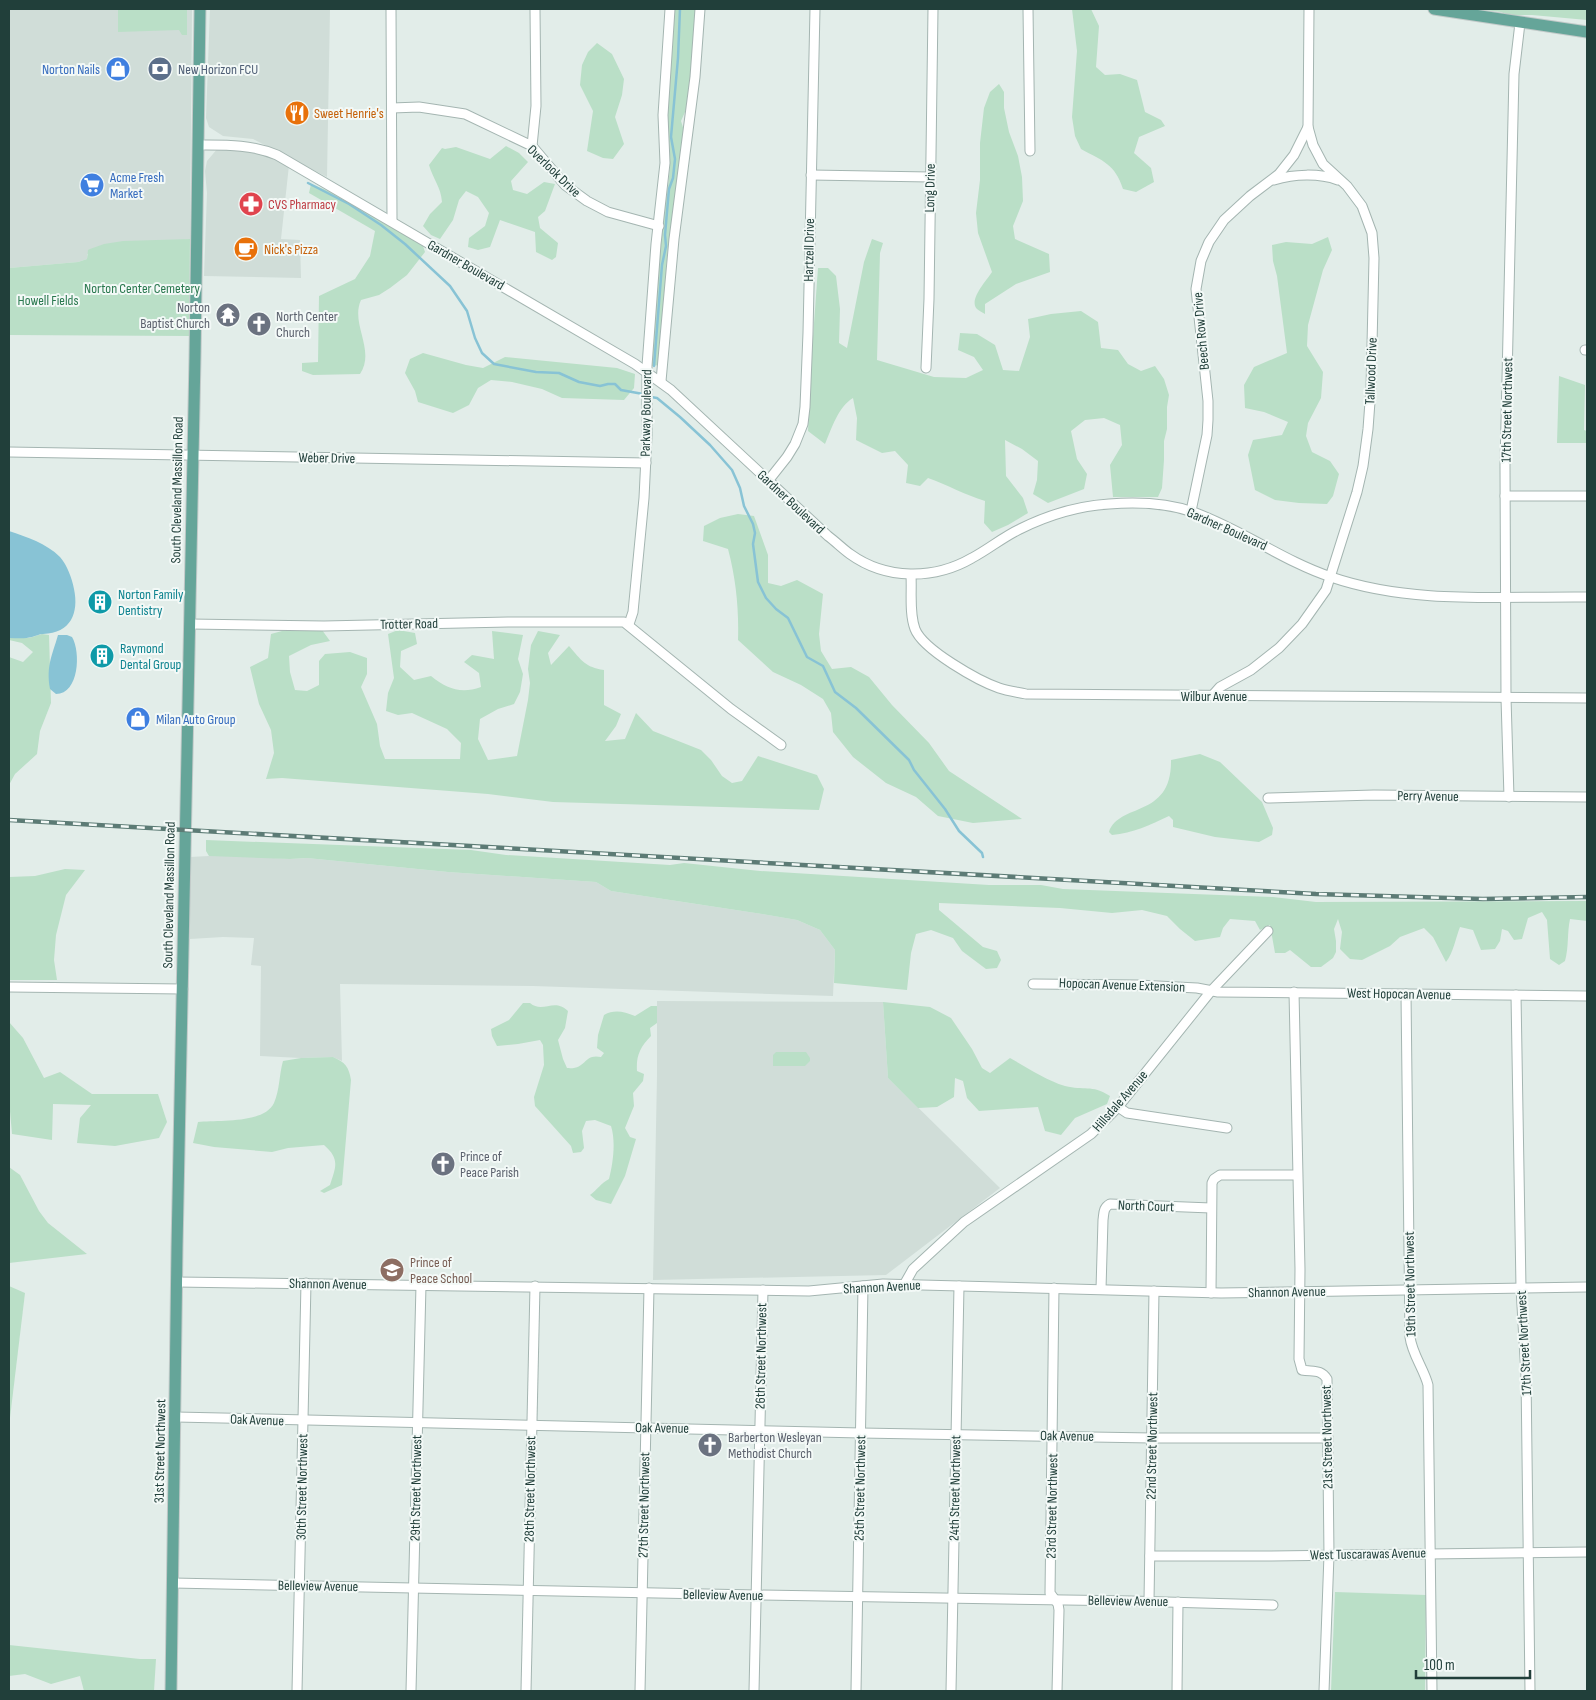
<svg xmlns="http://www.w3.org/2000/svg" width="1596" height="1700" font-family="'Sofia Sans Condensed',sans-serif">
<rect width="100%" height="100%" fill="#e2ede9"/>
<g fill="#d0ddd8">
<polygon points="9,9 192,9 190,239 87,254 87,259 78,262 9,268"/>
<polygon points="210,9 330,9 327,177 253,139 223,136 209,127 206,118"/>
<polygon points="218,148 228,148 263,153 289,165 281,239 300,240 301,278 204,276 207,193 205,171 207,161"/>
<polygon points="209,856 244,856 290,859 307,858 448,872 596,882 611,891 762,914 797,920 820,930 835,950 833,996 533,986 340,984 342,1061 333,1057 301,1058 260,1056 261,966 251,965 254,938 223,937 190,939 190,857"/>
<polygon points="657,1001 883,1002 888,1078 1000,1188 886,1275 653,1280 657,1076"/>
</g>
<g fill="#badfc7">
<polygon points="118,9 187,9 187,35 182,35 179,30 118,32"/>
<path d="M672,9H697L689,103L681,121L685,134L672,230L668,247L659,365L652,366L651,359C653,322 653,284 658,247C663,208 676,169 667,129Z"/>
<path d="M1072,9H1091L1099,26L1096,67L1105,75L1120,74L1137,80L1145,112L1161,120L1165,126L1139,137L1134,153L1151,168L1154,182L1136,192L1123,189C1115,164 1103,161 1081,149L1075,136L1072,117L1077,51Z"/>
<polygon points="1476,9 1587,9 1587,20 1532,15 1508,15 1501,12"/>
<polygon points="597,43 612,54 624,79 622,95 615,117 624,144 613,159 603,158 587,151 593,111 580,85 582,65 588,52"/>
<path d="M999,84L1004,92V108L1009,132L1018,156L1022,177L1023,201L1013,226L1015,239L1049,254L1050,272L1016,284L985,304V314C982,312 979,311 977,309C968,300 987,280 992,272L978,233L976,213L980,180V143L984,108L990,92Z"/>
<path d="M506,146L519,153L528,162L511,181L513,190L527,194L544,182L555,184L545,211L538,217L540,228L558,243L556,257L552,260L536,252L535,232L500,220L490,247L478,250L468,247L469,238L485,226L489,213L478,197L466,191L459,200L453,220L440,239L431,235L423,226L430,214L442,202C441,187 433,179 429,165L442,148L445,149L456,147L490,159Z"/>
<path d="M311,184C350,198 386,223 422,243L425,252L407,275L390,288L379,295L361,300C350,324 376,350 360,374L313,375L302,371V363L318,362L319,296L355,279L370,256L375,231L309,193Z"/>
<polygon points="1328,237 1332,250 1323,270 1308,325 1307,346 1323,372 1321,398 1308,423 1306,436 1312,452 1330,461 1339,474 1333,496 1327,504 1299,503 1275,500 1255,490 1248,455 1253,440 1282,435 1288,422 1264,412 1245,408 1244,385 1254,367 1287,353 1277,276 1273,261 1272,245 1286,242 1312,244"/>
<polygon points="190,239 189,336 9,335 9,268 78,262 87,259 88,250 90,249 104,244 123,241"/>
<path d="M872,239L883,243L880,253L877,360L934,377L966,378L983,370L974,357L958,350L960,333L977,334L995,345L1003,370L1019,371L1030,337L1028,319L1051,314L1081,311L1098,322L1101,348L1118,350L1128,364L1141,371L1155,366L1164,379L1169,395L1167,407V429L1164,441V460L1162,488L1158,497H1113L1110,465L1122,445L1120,425L1104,418L1085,420L1071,431L1077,459L1087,474L1084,489L1048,503L1033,494L1037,480L1038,461L1022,449L1005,440L1006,476L1023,498L1028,513L1008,525L992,532L984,523L985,501C965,495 948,485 928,478L920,486L906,483L908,465L895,451L882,453L856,440L857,418L853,398C838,407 832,428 825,444L808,431L812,351L818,268H828L836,276L840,309L839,343L847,348L864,262Z"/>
<polygon points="423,353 466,365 483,368 505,357 617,368 635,374 634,388 624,400 562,398 542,389 512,382 491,380 478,388 469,405 453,413 418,402 415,391 405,373 410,359"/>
<polygon points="1559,376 1585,385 1584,430 1587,431 1587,443 1557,443"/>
<path d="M738,514L754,516L768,555V583L781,586L797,580L823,594L819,634L821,651L832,669L851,667L869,677L892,705L929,743L949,771L1022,819L973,823L938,816L916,797L886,783L853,757L833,732L831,713L823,699L801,685L773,672L738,640C739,609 736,579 728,549L703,541L704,526L720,518Z"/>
<path d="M322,630L330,641L311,645L289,656L290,672L295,690L307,691L319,685V661L325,654L350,652L367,658V674L361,687L377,724L380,746L385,759H460L461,743L447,729L412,713L398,715L386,711L388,693L394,678L388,634L398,630L415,633L417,644L401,651L400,667L414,680L431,676C447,689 461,694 481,687L479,673L464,662L472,655L494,659L492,631L523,635L518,659L523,674L520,692L514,704L498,709L480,719L478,739L488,760L517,756L528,700L530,683L528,669L531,645L538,631L560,635L548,653L551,665L569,646C582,661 585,667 604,670V705L621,714L616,726L605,741L625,739L636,713L653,731L701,750L711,760L722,776L732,783L742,781L758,756L817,775L824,789L819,810L553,802L488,794L282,778L266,779L274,753L271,730L259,704L250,667L268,658L271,634L282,631Z"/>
<polygon points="42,634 49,635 51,703 40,731 37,754 15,774 9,785 9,657 23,662 33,652 22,643 9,640 9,638 29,638"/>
<path d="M1200,754L1220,762L1262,802L1273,828L1272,835L1259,842L1215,837L1173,827V820L1169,816C1150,825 1133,833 1112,835L1109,832C1119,802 1172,819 1171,760Z"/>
<path d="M206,840L471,850L506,855L670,865L684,863L760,871L989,885H1041L1063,889L1273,897L1316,902L1587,901V921L1570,919C1567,933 1569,947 1565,961L1559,965L1550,959L1547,920L1542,912L1528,918L1522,939L1514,940L1508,931L1502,929L1500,941L1495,949L1481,950L1473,930L1460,927C1456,937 1453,954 1446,962L1433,937L1424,928L1400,937L1390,946L1362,960L1350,959L1340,949L1342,932L1338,919L1334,929L1336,941V952L1333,958L1321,967H1311L1290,950L1285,953H1275L1270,925L1260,930L1255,921L1230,919L1223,928L1220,937L1195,941L1180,929L1167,916L1142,910L1112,913L1060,908L939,903V910L983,947L997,951L1001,960L997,968L986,969L962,951L953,938L931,930L916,934L911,953L907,990L834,983L835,950L820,930L797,920L762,914L611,891L596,882L448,872L307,858L290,859L209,856L206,851Z"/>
<polygon points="65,869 85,870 66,895 56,935 54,960 57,980 9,980 9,877 35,876"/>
<path d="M883,1002L930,1007L951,1018L972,1049L982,1068L990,1073L1010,1058C1028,1068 1046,1080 1065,1086C1084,1091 1091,1084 1110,1096L1107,1104L1075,1118L1061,1135L1045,1131L1038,1107L979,1111L967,1098L963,1081L955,1078L954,1097L937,1107L918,1108L888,1078Z"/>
<path d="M523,1003H530C543,1014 554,997 568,1011L565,1028L558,1040L563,1059L567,1068C587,1070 583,1053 601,1057L604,1053L597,1048L598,1035L604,1015C615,1009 624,1012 635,1016L651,1006H657V1023L650,1028L651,1036C640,1047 636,1056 637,1071L644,1074L643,1081L633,1093L634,1106L625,1128L630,1137L636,1139L625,1176L611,1204L596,1200L590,1195C597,1190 601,1183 609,1179C613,1164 616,1141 611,1126L595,1120L586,1121L582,1131L584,1148L581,1152L573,1153L571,1146L535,1106L534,1097L544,1065L543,1045L540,1040L518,1044L497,1046L492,1036L491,1029L509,1020Z"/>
<polygon points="9,1022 23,1038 44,1078 60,1072 92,1094 158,1094 167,1122 159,1138 115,1146 77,1143 80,1118 91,1105 53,1104 52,1140 12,1134 9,1100"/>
<polygon points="776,1052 806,1052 810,1058 810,1061 805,1066 773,1066 773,1055"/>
<path d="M333,1057C345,1062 349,1067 351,1080L342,1185L324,1193L320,1191L330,1185C336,1166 340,1159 324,1145L288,1148L272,1152L214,1147L193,1143L198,1122C218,1120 264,1124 274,1103C280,1089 279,1075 283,1061L301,1058Z"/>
<polygon points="9,1167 20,1175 39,1211 48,1223 87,1254 9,1263"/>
<polygon points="9,1286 25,1293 9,1426"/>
<polygon points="1335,1592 1426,1595 1425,1691 1331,1691"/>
<polygon points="9,1645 140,1659 156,1659 154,1691 84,1691 80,1676 51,1684 25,1674 9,1676"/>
</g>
<g fill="#88c3d5">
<path d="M9,531C27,537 46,543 60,557C67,565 72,578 74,589C79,613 71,633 43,634C39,634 36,636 32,637C25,639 16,638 9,638Z"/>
<path d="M58,635H67L72,637C81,652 79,694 56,694L50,689C46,666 52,656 58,635Z"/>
</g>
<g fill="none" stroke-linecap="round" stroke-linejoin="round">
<g stroke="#88c3d5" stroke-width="2.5">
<polyline points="308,183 349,204 381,225 405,244 450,286 467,311 475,338 482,353 494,364 536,372 559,373 579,382 600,386 608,384 615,384 621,390 643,394"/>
<polyline points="654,366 662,265 666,246 665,235 669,189 673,178 675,159 671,137 678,58 680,9"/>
<polyline points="651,397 657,398 680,417 710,445 732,470 740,488 744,506 753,524 755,533 753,544 758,582 766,598 776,609 788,618 807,657 823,666 835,692 856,708 909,760 914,770 945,809 959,831 982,853 983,857"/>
</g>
<defs>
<g id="minor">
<polyline points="391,9 392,221"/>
<polyline points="1028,9 1030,151"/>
<polyline points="392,108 419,107 465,114 532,146 565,185 587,201 608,212 659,226"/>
<path d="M198,145C225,145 251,144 277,155L635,364L671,390L828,536C836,542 843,549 850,554C886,580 934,580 972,558C989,549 1003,537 1020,529C1048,515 1078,506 1109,504C1135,502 1167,503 1193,512C1241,529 1283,561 1331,577C1412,605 1503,596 1587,597"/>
<polyline points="532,146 536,106 535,9"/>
<polyline points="811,175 930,177"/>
<path d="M1274,180C1294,174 1319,173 1338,180"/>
<polyline points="1585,350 1587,350"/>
<polyline points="926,368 929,299 933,9"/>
<polyline points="661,381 674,239 695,77 700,9"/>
<polyline points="9,452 646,463"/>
<polyline points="768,481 787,457 795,444 803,424 805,407 808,333 815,9"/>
<polyline points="1505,496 1587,496"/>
<polyline points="1191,511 1207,435 1208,420 1208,401 1196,289 1201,261 1209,242 1224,220 1250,196 1279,174 1294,155 1308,127"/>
<path d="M911,575C912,592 909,613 915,629C923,650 979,681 999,688C1008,691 1017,692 1026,694L1587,698"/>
<polyline points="190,624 324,626 508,622 624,622 731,709 781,745"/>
<polyline points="629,624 633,612 644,498 647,436 647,366 656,244 665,163 663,115 670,9"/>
<polyline points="1212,696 1220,687 1251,670 1279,648 1302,624 1326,590 1357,492 1363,466 1368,429 1371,388 1374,258 1372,233 1362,206 1347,186 1323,164 1313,145 1308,127 1309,9"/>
<polyline points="1509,797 1506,698 1505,466 1514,74 1520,23"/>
<polyline points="1268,798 1374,795 1587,797"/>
<polyline points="1033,984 1138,985 1197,988 1218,992 1587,996"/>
<polyline points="9,987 183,989"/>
<path d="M1294,992L1300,1269L1299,1359L1302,1370C1313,1372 1321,1369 1327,1379L1329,1555L1324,1691"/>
<path d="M1406,994L1410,1337C1412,1354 1424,1369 1428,1385L1432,1691"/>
<polyline points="1516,995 1521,1288 1526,1376 1530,1691"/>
<polyline points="1118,1107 1127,1113 1227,1128"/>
<polyline points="177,1282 809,1291 883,1284 1221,1293 1587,1287"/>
<polyline points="904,1285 913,1269 964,1222 1091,1134 1118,1107 1211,991 1268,931"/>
<polyline points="1054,1288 1050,1593 1058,1604 1059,1610 1057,1691"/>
<path d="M1101,1289L1103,1220C1104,1213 1103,1208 1110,1204L1211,1208"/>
<polyline points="1211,1293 1212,1183 1214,1179 1220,1175 1297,1175"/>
<polyline points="176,1417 861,1433 1152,1438 1328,1438"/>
<polyline points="1150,1556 1271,1556 1587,1552"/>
<polyline points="173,1583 756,1595 1131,1601 1273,1605"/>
<polyline points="1149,1601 1154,1291"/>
<polyline points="297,1691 306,1283"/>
<polyline points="411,1691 421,1285"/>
<polyline points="526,1691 535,1286"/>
<polyline points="640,1691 649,1288"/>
<polyline points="754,1691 763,1290"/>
<polyline points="856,1691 863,1286"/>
<polyline points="951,1691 959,1286"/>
<polyline points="1177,1691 1178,1602"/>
</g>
<g id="major">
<polyline points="1434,9 1587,32"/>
<polyline points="171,1691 177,1248 195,357 200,9"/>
</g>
</defs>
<use href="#minor" stroke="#a4b5b1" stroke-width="11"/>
<use href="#major" stroke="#c1c9c8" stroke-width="13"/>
<use href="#minor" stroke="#fff" stroke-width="9"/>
<use href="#major" stroke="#65a599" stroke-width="11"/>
<defs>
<polyline id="rail" points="9,820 1316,894 1483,899 1587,897"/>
</defs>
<use href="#rail" stroke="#5c7b75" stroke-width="4.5"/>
<use href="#rail" stroke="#f3f9f7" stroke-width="2.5" stroke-dasharray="8" stroke-linecap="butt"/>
</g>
<defs>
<symbol id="shop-disc" viewBox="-11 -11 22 22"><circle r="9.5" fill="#3f7fe0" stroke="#f3f9f7"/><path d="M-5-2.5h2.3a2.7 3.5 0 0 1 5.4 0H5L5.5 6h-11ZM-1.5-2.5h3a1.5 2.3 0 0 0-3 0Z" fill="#fff"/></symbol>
<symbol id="bank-disc" viewBox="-11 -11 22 22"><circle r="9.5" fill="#5c6f8a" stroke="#f3f9f7"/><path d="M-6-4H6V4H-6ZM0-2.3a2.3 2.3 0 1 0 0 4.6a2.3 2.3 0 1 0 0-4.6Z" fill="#fff"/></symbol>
<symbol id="restaurant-disc" viewBox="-11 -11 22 22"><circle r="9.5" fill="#e8710a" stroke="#f3f9f7"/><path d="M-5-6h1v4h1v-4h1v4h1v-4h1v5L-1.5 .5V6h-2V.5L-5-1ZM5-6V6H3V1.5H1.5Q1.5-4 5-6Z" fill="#fff"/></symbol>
<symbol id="supermarket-disc" viewBox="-11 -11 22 22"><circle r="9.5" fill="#3f7fe0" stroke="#f3f9f7"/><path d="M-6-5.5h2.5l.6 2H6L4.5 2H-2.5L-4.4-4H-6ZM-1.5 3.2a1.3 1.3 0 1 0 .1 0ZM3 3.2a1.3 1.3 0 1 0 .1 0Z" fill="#fff"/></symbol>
<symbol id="pharmacy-disc" viewBox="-11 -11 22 22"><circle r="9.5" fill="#e0444e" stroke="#f3f9f7"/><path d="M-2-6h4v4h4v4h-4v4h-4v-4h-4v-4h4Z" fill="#fff"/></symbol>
<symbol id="cafe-disc" viewBox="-11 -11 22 22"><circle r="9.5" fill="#e8710a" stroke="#f3f9f7"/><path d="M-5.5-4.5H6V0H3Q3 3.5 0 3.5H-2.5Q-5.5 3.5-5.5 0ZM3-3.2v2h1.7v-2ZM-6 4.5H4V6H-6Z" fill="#fff"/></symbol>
<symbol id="temple-disc" viewBox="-11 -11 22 22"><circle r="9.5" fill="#6b7280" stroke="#f3f9f7"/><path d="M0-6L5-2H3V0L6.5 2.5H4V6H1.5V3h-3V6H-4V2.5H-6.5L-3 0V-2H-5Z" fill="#fff"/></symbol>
<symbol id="church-disc" viewBox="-11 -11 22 22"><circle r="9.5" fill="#6b7280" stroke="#f3f9f7"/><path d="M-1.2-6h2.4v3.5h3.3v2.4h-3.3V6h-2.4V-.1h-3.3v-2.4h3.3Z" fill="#fff"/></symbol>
<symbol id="building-disc" viewBox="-11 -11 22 22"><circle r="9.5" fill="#0f9aa8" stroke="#f3f9f7"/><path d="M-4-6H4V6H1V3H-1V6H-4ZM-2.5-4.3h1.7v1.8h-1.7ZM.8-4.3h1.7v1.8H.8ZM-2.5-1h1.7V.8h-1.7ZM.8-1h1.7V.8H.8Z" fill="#fff"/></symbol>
<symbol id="school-disc" viewBox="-11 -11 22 22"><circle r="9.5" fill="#8d6e63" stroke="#f3f9f7"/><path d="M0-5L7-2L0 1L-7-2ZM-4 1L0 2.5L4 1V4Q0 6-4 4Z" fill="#fff"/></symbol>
</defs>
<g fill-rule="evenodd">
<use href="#shop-disc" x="104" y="55" width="28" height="28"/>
<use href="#bank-disc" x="146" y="55" width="28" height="28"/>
<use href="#restaurant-disc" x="283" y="99" width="28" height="28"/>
<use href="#supermarket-disc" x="78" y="171" width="28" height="28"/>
<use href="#pharmacy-disc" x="237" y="190" width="28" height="28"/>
<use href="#cafe-disc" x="232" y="235" width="28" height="28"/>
<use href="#temple-disc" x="214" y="301" width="28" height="28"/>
<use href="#church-disc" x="245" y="310" width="28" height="28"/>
<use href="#building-disc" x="86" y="588" width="28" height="28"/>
<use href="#building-disc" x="88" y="642" width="28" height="28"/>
<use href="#shop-disc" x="124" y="705" width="28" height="28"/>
<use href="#church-disc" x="429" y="1150" width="28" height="28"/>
<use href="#school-disc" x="378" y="1256" width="28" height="28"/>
<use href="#church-disc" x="696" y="1431" width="28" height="28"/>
</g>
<g text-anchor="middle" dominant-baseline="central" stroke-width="4" stroke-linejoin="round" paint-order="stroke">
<g font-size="14" fill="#366cbe" stroke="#f3f9f7" text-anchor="start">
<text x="100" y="69" text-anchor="end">Norton Nails</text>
<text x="110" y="177">Acme Fresh<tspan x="110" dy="16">Market</tspan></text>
<text x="156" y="719">Milan Auto Group</text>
</g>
<g font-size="14" fill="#4e5e75" stroke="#f3f9f7" text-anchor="start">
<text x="178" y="69">New Horizon FCU</text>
</g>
<g font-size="14" fill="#c56008" stroke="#f3f9f7" text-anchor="start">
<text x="314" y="113">Sweet Henrie's</text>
<text x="264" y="249">Nick's Pizza</text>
</g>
<g font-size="14" fill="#213f3a" stroke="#f3f9f7">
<text transform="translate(554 171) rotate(44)">Overlook Drive</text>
<text transform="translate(930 188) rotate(-89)">Long Drive</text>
<text transform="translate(809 250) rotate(-89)">Hartzell Drive</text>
<text transform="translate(466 265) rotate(30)">Gardner Boulevard</text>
<text transform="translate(1201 331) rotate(-95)">Beech Row Drive</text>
<text transform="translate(1371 371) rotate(-88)">Tallwood Drive</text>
<text transform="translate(1507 410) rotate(-89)">17th Street Northwest</text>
<text transform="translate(646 413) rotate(-89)">Parkway Boulevard</text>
<text transform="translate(327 458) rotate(1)">Weber Drive</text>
<text transform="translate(177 490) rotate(-89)">South Cleveland Massillon Road</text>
<text transform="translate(791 502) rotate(43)">Gardner Boulevard</text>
<text transform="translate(1227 529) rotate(24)">Gardner Boulevard</text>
<text transform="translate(409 624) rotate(-1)">Trotter Road</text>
<text x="1214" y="696">Wilbur Avenue</text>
<text transform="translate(1428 796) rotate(1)">Perry Avenue</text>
<text transform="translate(169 895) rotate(-89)">South Cleveland Massillon Road</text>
<text transform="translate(1122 985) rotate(2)">Hopocan Avenue Extension</text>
<text transform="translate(1399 994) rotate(1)">West Hopocan Avenue</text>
<text transform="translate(1120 1101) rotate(-49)">Hillsdale Avenue</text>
<text transform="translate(1146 1206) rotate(2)">North Court</text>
<text transform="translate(328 1284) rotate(1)">Shannon Avenue</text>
<text transform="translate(1410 1284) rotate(-91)">19th Street Northwest</text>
<text transform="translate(882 1287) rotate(-3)">Shannon Avenue</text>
<text transform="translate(1287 1292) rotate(-1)">Shannon Avenue</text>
<text transform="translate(1524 1343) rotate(-93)">17th Street Northwest</text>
<text transform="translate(761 1356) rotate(-89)">26th Street Northwest</text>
<text transform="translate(257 1420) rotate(2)">Oak Avenue</text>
<text transform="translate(662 1428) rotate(1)">Oak Avenue</text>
<text transform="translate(1067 1436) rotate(1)">Oak Avenue</text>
<text transform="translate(1327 1437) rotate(-91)">21st Street Northwest</text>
<text transform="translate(1152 1446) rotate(-89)">22nd Street Northwest</text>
<text transform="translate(160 1451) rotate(-89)">31st Street Northwest</text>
<text transform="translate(302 1487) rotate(-89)">30th Street Northwest</text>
<text transform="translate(416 1488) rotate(-89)">29th Street Northwest</text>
<text transform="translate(860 1488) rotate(-89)">25th Street Northwest</text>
<text transform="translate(955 1488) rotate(-89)">24th Street Northwest</text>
<text transform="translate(530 1489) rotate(-89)">28th Street Northwest</text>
<text transform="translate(644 1505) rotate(-89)">27th Street Northwest</text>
<text transform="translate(1052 1506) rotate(-89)">23rd Street Northwest</text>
<text transform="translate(1368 1554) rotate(-1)">West Tuscarawas Avenue</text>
<text transform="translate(318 1586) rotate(1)">Belleview Avenue</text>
<text transform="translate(723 1595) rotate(1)">Belleview Avenue</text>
<text transform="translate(1128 1601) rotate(1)">Belleview Avenue</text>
</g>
<g font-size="14" fill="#be3a42" stroke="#f3f9f7" text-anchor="start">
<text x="268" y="204">CVS Pharmacy</text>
</g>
<g font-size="14" fill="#29784e" stroke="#f3f9f7">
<text x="142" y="288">Norton Center Cemetery</text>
<text x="48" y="300">Howell Fields</text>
</g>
<g font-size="14" fill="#5b616d" stroke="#f3f9f7" text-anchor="start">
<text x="210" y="307" text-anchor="end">Norton<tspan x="210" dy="16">Baptist Church</tspan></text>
<text x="276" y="316">North Center<tspan x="276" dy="16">Church</tspan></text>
<text x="460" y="1156">Prince of<tspan x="460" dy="16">Peace Parish</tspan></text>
<text x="728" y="1437">Barberton Wesleyan<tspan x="728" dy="16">Methodist Church</tspan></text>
</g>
<g font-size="14" fill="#0d838f" stroke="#f3f9f7" text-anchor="start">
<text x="118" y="594">Norton Family<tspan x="118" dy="16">Dentistry</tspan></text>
<text x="120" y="648">Raymond<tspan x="120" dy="16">Dental Group</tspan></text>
</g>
<g font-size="14" fill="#785e54" stroke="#f3f9f7" text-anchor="start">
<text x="410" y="1262">Prince of<tspan x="410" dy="16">Peace School</tspan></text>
</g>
</g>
<rect width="1596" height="1700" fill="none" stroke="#213f3a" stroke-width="20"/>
<path d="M1416 1670v8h114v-8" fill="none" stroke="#213f3a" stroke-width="2.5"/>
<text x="1424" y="1670" font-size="15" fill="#213f3a" stroke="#f3f9f7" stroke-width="4" paint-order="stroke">100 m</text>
</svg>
